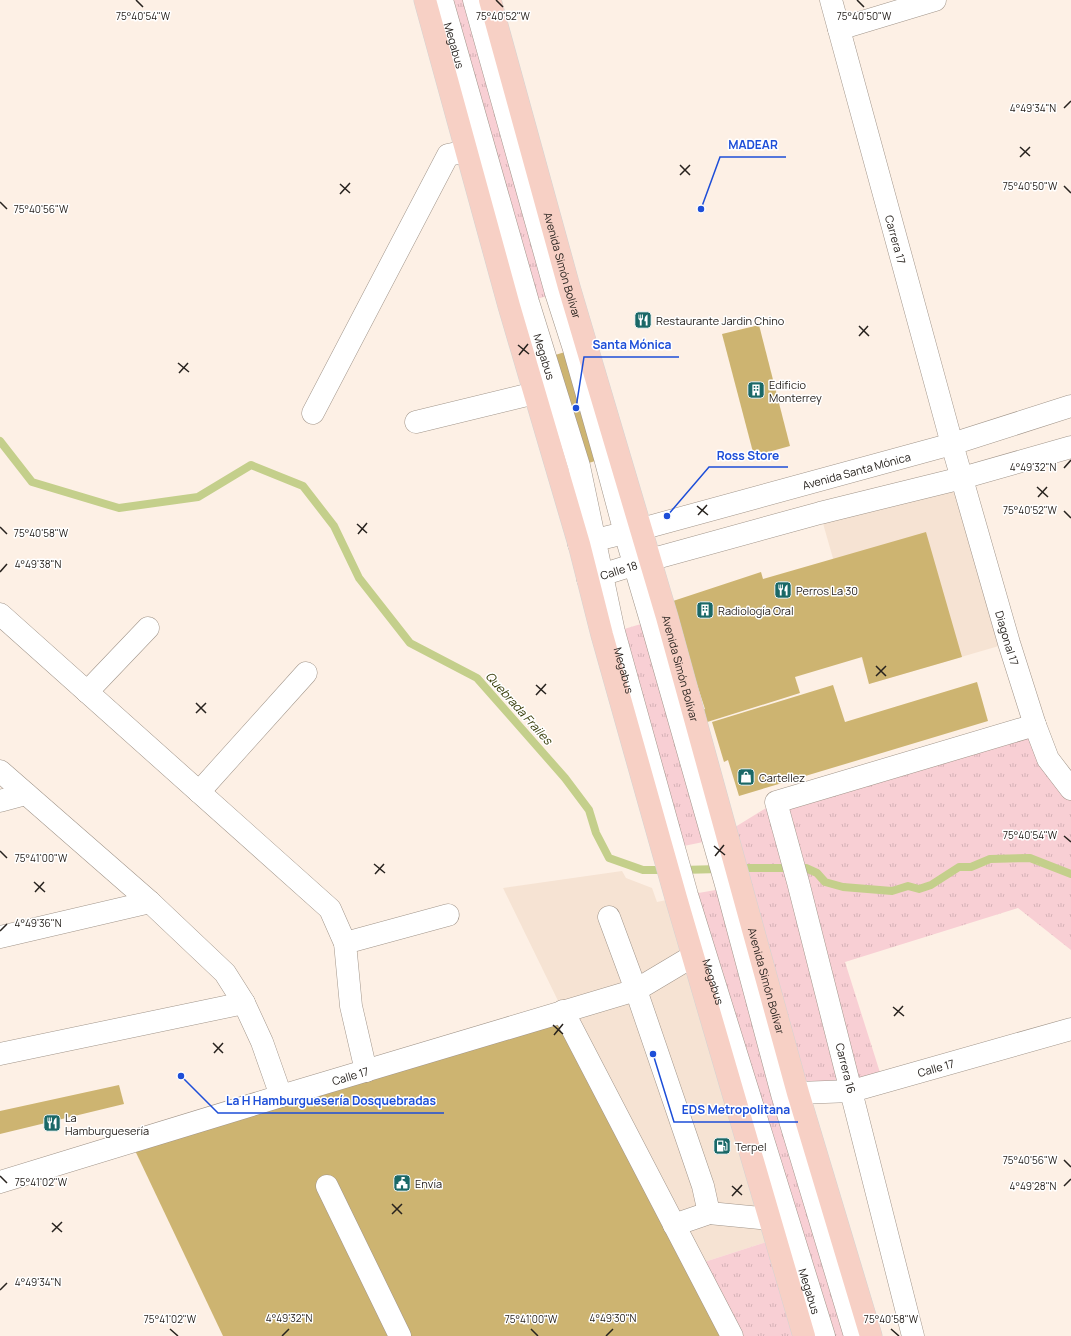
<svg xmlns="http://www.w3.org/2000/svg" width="1071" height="1336" font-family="Manrope,sans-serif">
<defs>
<pattern id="grass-tufts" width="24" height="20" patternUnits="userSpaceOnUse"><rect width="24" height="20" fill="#f8cfd4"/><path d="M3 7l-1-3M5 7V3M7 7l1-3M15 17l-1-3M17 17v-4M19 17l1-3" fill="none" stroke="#d5b1b6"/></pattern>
</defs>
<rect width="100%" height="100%" fill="#fdf0e5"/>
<g fill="#f6e3d3">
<polygon points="962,478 1009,643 869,684 820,513"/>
<polygon points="622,871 626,878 652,888 657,902 676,898 776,1239 695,1265 563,1011 503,888"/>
</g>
<g fill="url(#grass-tufts)">
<polygon points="442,0 474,0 556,293 528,302"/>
<polygon points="651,621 713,840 674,848 614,632"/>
<polygon points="1035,725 1071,789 1071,950 1018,908 845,962 883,1082 798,1093 727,832 776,802"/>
<polygon points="727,888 855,1336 824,1336 687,895"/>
<polygon points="776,1239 804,1336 732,1336 695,1265"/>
</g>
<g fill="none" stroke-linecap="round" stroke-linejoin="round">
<g stroke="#c4cf8b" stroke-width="8">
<polyline points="0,441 32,482 119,508 198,497 251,465 303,486 334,526 359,578 410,643 477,678 565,778 589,810 596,833 609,858 643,870 668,870"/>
<polyline points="737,868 806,868 817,873 825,882 843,887 892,891 908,886 919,889 931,885 959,867 971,867 990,859 1030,858 1071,874"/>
<polyline points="681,870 720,869"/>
</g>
</g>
<g fill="#cdb471">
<polygon points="759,325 790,446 754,456 722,334"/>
<polygon points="574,349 605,458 579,466 546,358"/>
<polygon points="926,532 962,657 869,684 862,657 795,677 800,693 704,723 700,711 705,709 670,602 761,572 763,579"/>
<polygon points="977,682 988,721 739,796 728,760 724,762 712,722 833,685 845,722"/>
<polygon points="563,1011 732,1336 223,1336 131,1142"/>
<polygon points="119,1085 124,1104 0,1134 0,1111"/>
</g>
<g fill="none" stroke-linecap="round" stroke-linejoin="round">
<defs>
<g id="minor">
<path id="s1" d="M442,0L528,302L579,466L614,632L687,895L824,1336"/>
<polyline points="474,0 556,293 574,349 605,458 625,533 651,621 727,888 782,1094 855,1336"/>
<path id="s2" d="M831,0L952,444L1009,643L1035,725L1048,759L1071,789"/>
<polyline points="839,29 935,0"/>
<polyline points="313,413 448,155 467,151"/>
<polyline points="416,422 535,393"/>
<path id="s3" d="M579,544L641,529L952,444L1071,406"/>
<path id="s4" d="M588,579L649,560L820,513L962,478L1071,447"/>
<polyline points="0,614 330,909 345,943 351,1006 366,1071"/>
<polyline points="87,692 148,628"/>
<polyline points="0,771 150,902 225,973 244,1003 262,1042 281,1096"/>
<polyline points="199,792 306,673"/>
<polyline points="0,801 26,794"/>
<polyline points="609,917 636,990 703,1186 709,1213"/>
<polyline points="0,937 150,902"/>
<polyline points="345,943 448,915"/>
<polyline points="563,1011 732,1336"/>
<polyline points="0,1054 244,1003"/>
<path id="s5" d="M798,1093L852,1091L1071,1029"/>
<path id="s6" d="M0,1182L281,1096L636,990L693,956"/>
<polyline points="327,1186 400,1336"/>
<polyline points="674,1225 709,1213 770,1219"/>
<polyline points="913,1336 798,882 776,802 1035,725"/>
</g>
<g id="major">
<polyline points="425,0 509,306 579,544 602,635 676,898 804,1336"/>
<path id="s7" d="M490,0L569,287L667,617L798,1093L871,1336"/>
</g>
</defs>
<use href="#minor" stroke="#a1958a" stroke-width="23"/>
<use href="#major" stroke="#d4d3d2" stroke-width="23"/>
<use href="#minor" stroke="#fff" stroke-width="22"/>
<use href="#major" stroke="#f7d0c5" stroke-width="22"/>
</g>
<path fill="none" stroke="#27221e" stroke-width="1.5" d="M136,0L143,7M496,0L503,7M857,0L864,7M1064,108L1071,101M1020,147L1030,156M1020,157L1030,147M680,165L690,175M680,175L690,165M340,184L350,193M1064,186L1071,193M340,194L350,183M0,202L7,209M859,326L869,336M859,336L868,326M518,345L529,354M519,355L528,344M178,363L189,372M179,373L188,363M1064,468L1071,460M1037,487L1048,497M1038,497L1047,487M697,506L708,515M1064,511L1071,518M698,515L707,505M357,524L367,533M0,527L7,534M358,534L367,523M0,572L7,564M876,666L886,676M876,676L886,666M536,685L546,694M536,695L546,684M196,703L206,713M196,713L206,703M1064,836L1071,842M714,846L725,855M0,851L7,858M715,856L724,845M374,864L385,873M375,874L384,864M34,882L45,892M35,892L44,882M0,931L7,924M893,1007L904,1016M894,1016L903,1006M553,1025L563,1034M554,1035L563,1024M213,1043L223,1053M214,1053L223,1043M1064,1160L1071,1167M0,1176L7,1183M732,1186L742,1195M1064,1186L1071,1179M732,1196L742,1185M392,1204L402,1214M392,1214L402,1204M52,1223L62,1232M52,1232L62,1222M0,1290L7,1283M170,1329L178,1336M531,1329L538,1336M891,1329L899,1336M282,1336L289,1329M606,1336L613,1329"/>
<defs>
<symbol id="restaurant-square" viewBox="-11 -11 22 22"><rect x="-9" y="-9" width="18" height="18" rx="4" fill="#1a6867" stroke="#fff"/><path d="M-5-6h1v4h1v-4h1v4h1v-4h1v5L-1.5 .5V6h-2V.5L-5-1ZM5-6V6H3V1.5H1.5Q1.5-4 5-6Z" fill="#fff"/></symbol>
<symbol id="building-square" viewBox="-11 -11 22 22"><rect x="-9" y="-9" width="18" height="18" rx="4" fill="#1a6867" stroke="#fff"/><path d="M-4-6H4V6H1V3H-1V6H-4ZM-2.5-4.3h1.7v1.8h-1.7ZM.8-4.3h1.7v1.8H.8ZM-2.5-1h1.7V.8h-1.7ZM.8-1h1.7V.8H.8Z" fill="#fff"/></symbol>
<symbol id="shop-square" viewBox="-11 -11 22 22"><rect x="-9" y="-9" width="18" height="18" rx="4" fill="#1a6867" stroke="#fff"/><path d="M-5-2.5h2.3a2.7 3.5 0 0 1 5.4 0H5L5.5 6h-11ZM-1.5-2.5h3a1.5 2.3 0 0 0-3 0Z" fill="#fff"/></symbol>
<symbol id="fuel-square" viewBox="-11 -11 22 22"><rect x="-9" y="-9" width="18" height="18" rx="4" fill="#1a6867" stroke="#fff"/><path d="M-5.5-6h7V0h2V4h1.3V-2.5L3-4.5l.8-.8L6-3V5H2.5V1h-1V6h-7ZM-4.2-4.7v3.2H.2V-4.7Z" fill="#fff"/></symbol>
<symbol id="civic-square" viewBox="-11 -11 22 22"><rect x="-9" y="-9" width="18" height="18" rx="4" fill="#1a6867" stroke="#fff"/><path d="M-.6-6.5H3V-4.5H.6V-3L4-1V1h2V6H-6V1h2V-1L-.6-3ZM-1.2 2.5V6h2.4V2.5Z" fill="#fff"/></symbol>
</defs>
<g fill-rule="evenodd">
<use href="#restaurant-square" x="633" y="310" width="20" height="20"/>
<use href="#building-square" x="746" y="380" width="20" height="20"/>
<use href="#restaurant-square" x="773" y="580" width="20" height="20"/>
<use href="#building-square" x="695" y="600" width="20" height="20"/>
<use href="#shop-square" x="736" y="767" width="20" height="20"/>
<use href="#restaurant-square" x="42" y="1113" width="20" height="20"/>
<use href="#fuel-square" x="712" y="1136" width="20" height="20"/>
<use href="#civic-square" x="392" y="1173" width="20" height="20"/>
</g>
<g text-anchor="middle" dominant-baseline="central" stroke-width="3" stroke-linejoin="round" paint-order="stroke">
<g font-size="11" fill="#27221e" stroke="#fff">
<text stroke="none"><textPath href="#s1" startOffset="47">Megabus</textPath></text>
<text stroke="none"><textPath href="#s2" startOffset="248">Carrera 17</textPath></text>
<text stroke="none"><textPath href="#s7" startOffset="275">Avenida Simón Bolívar</textPath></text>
<text stroke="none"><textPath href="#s1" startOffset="371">Megabus</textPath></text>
<text stroke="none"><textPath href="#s3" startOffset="287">Avenida Santa Mónica</textPath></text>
<text stroke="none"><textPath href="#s4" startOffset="32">Calle 18</textPath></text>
<text stroke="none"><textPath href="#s2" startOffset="662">Diagonal 17</textPath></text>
<text stroke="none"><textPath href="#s7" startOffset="695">Avenida Simón Bolívar</textPath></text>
<text stroke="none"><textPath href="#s1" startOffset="695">Megabus</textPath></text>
<text stroke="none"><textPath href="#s7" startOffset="1019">Avenida Simón Bolívar</textPath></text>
<text stroke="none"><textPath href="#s1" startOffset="1019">Megabus</textPath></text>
<text stroke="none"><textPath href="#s5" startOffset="141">Calle 17</textPath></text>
<text transform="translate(846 1068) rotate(76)">Carrera 16</text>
<text stroke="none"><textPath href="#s6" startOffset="366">Calle 17</textPath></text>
<text stroke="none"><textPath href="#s1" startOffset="1343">Megabus</textPath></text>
</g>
<g font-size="11" fill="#27221e" stroke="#fff" text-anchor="start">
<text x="656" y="320">Restaurante Jardin Chino</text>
<text x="769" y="384">Edificio<tspan x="769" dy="13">Monterrey</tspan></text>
<text x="796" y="590">Perros La 30</text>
<text x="718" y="610">Radiología Oral</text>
<text x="759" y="777">Cartellez</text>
<text x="65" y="1117">La<tspan x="65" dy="13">Hamburguesería</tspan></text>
<text x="735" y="1146">Terpel</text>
<text x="415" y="1183">Envía</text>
</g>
<g font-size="12" font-style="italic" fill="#363b06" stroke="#fff">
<text transform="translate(519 708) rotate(48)">Quebrada Frailes</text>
</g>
</g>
<g font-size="10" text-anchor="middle" fill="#27221e" stroke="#fff" stroke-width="3" stroke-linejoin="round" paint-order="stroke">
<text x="143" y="20">75°40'54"W</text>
<text x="503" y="20">75°40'52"W</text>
<text x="864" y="20">75°40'50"W</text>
<text x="1033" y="112">4°49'34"N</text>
<text x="1030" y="190">75°40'50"W</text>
<text x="41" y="213">75°40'56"W</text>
<text x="1033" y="471">4°49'32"N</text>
<text x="1030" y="514">75°40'52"W</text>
<text x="41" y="537">75°40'58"W</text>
<text x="38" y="568">4°49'38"N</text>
<text x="1030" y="839">75°40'54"W</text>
<text x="41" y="862">75°41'00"W</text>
<text x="38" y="927">4°49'36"N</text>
<text x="1030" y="1164">75°40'56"W</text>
<text x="41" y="1186">75°41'02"W</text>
<text x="1033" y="1190">4°49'28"N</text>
<text x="38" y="1286">4°49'34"N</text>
<text x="289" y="1322">4°49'32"N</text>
<text x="613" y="1322">4°49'30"N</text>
<text x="170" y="1323">75°41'02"W</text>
<text x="531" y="1323">75°41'00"W</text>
<text x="891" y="1323">75°40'58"W</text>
</g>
<path fill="none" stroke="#1d4ed8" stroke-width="1.5" d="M701 209L720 157H786M576 408L584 357H679M667 516L709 467H788M181 1076L218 1113H444M653 1054L674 1122H798"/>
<g fill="#1d4ed8" stroke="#fff" stroke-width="1.5">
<circle cx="701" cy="209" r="4"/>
<circle cx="576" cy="408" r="4"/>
<circle cx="667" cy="516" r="4"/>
<circle cx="181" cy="1076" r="4"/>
<circle cx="653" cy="1054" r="4"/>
</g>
<g font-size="12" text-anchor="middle" font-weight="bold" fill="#1d4ed8" stroke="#fff" stroke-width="3" stroke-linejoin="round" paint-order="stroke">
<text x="753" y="149">MADEAR</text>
<text x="632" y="349">Santa Mónica</text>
<text x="748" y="460">Ross Store</text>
<text x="331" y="1105">La H Hamburguesería Dosquebradas</text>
<text x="736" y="1114">EDS Metropolitana</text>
</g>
</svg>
